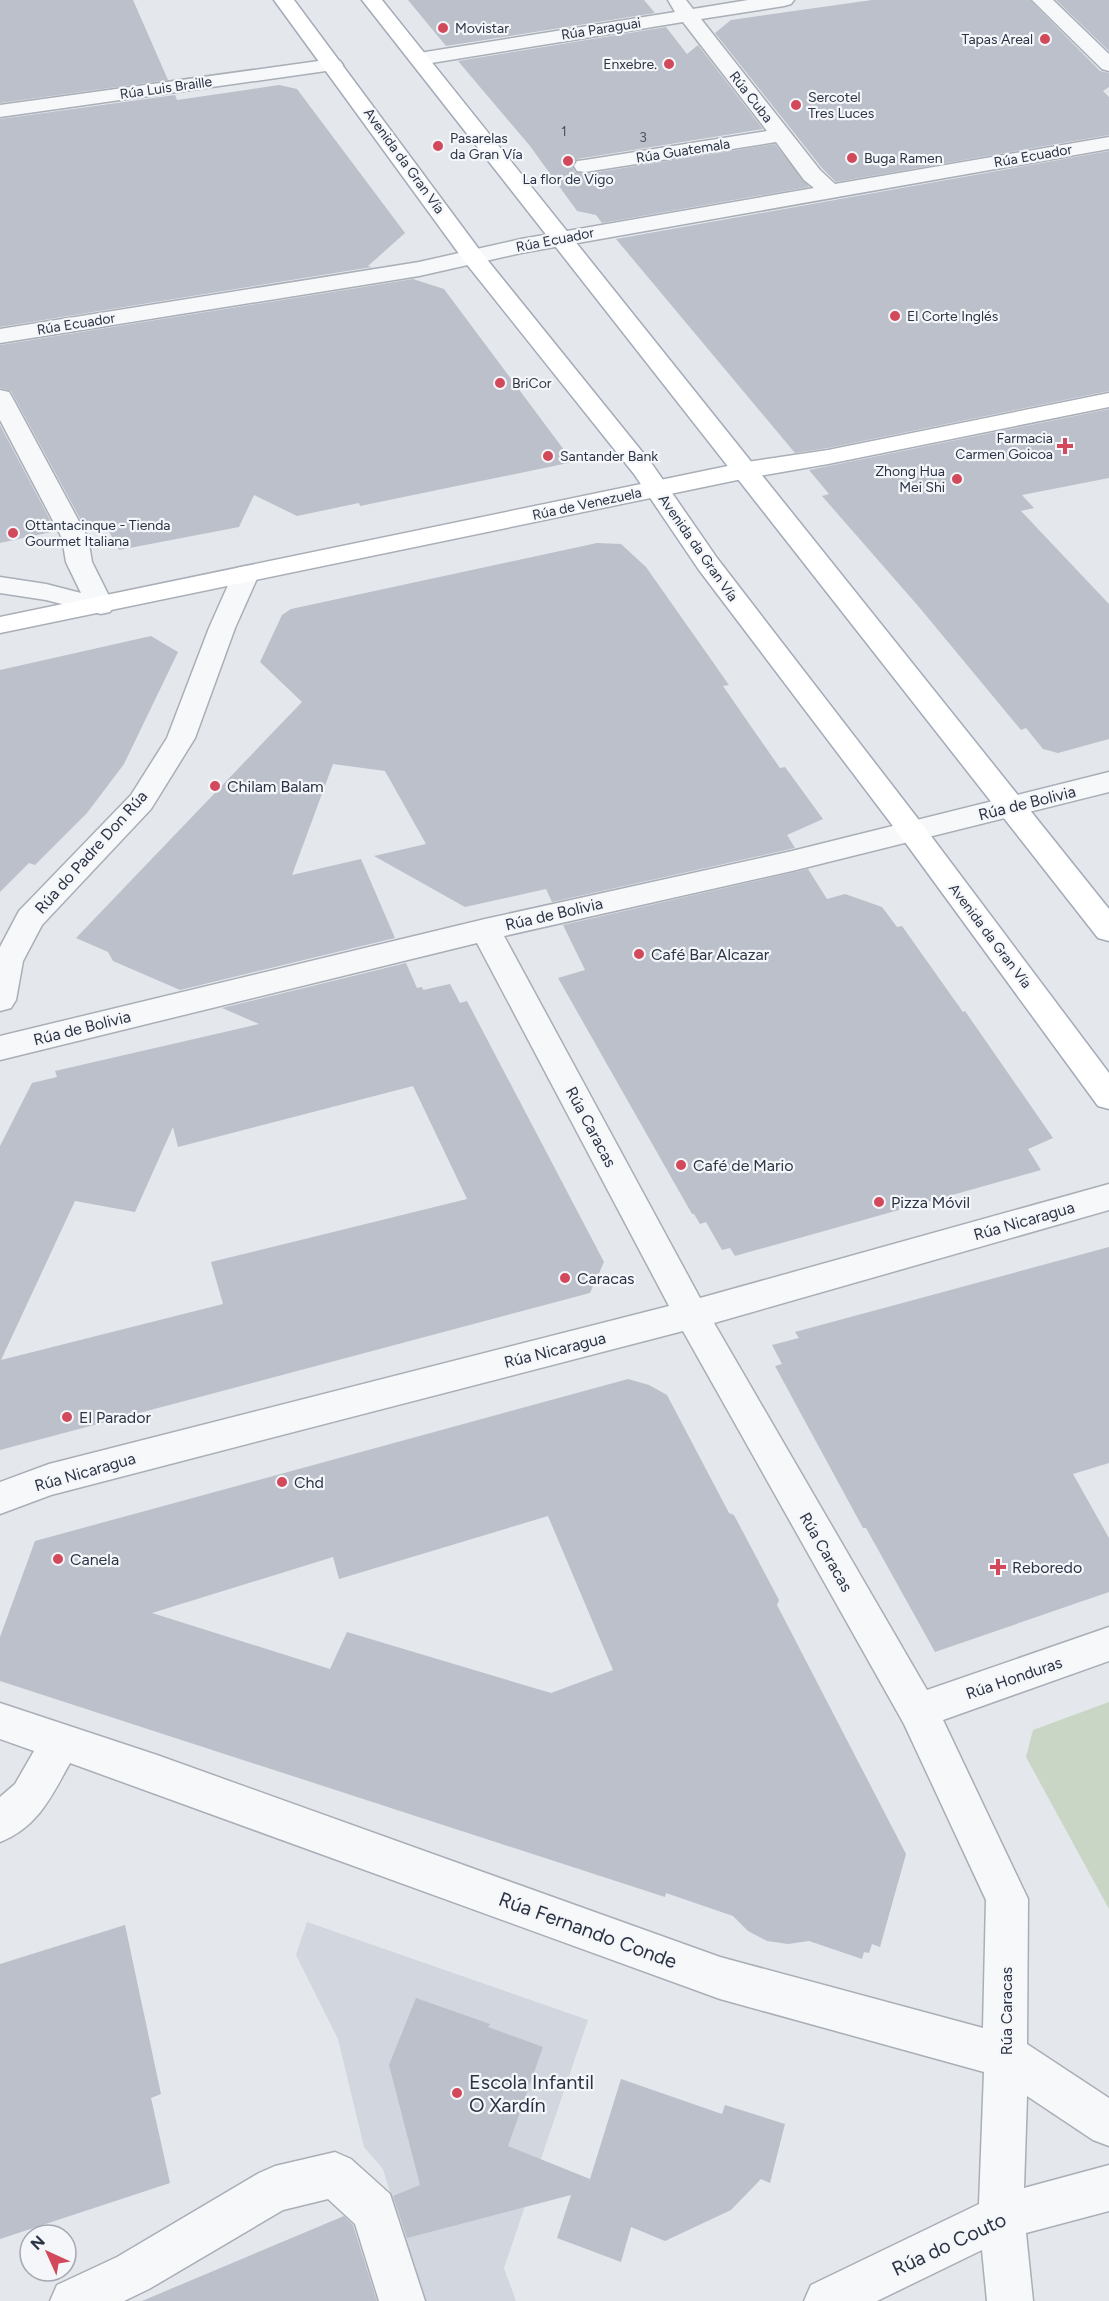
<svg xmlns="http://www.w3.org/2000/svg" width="1109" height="2301" font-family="Figtree,sans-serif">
<rect width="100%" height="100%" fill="#e4e7ec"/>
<polygon fill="#d2d6de" points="307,1922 588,2020 504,2268 516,2301 423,2301 383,2169 364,2147 338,2039 296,1955"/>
<polygon fill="#c9d6c5" points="1109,1702 1109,1909 1026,1757 1033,1730"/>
<g fill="#bbc0ca" fill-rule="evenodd">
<polygon points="0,0 133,0 168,80 0,103"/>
<polygon points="408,0 644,0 655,13 446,46"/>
<polygon points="872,0 1030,0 1100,71 1109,73 1109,87 1103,91 1109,97 1109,135 836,182 822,168 715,33 731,20"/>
<polygon points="1056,0 1109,0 1109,51"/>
<polygon points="666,27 687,54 698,45 763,129 577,159 572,165 575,172 585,174 775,144 809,187 602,223 596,215 577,211 530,146 458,61"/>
<polygon points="279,85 297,89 405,233 368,266 372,267 0,327 0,119 175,95 177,100"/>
<polygon points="1109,151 1109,391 828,448 795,453 616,239"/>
<polygon points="413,279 444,289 573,462 360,506 359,503 297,516 254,495 239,527 119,550 104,522 84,526 11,391 0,388 0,345"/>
<polygon points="1109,409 1109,478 1022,495 1034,508 1021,511 1109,604 1109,739 1058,753 1043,749 1026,728 1021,730 919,607 822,496 829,494 809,470"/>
<polygon points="0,425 56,531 0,543"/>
<polygon points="597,543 621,544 646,567 729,685 723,686 759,738 780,768 785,767 823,819 787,835 795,848 552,902 546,889 465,907 374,856 426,844 385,771 333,764 292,875 361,859 395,938 180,990 113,961 108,952 76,938 302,702 260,662 282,615 291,609"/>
<polygon points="151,636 178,652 124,764 87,813 35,865 29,863 0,892 0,670"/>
<polygon points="808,869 827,899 845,894 882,907 897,927 902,926 963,1012 965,1011 1053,1138 1028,1149 1041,1170 735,1256 730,1248 722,1250 706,1222 700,1224 694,1214 692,1214 558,978 585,970 563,925"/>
<path d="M406,963L417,988L422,987L423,990L450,984L460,1003L467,1001L604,1262L590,1293L0,1450V1146L32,1083L57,1077L55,1071L259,1024L222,1008ZM413,1086L467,1199L211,1262L223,1304L1,1360L75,1201L135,1212L173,1127L178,1147Z"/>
<polygon points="1109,1247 1109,1463 1073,1474 1109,1538 1109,1592 935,1652 866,1528 863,1528 775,1366 782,1364 772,1345 799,1338 795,1332"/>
<path d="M628,1379L649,1385L667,1395L729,1513L734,1515L779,1600L777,1605L906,1854L880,1947L872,1944L869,1953L864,1952L862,1959L809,1941L788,1944L767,1941L748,1931L733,1916L666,1893L665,1897L0,1681V1637L35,1541ZM548,1516L613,1670L551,1693L347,1632L330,1669L152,1613L333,1557L339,1579Z"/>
<polygon points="125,1925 161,2094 151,2098 170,2183 0,2239 0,1964"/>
<polygon points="416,1998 490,2024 488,2027 543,2047 508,2146 590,2179 621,2079 722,2114 725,2105 785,2124 770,2183 761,2179 731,2210 665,2241 631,2227 621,2262 557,2238 571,2195 407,2238 393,2196 420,2185 389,2065"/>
<polygon points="344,2216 353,2225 377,2301 142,2301"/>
</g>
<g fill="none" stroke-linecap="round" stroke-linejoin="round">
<defs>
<g id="street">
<polygon points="668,0 686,0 693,9 748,0 794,0 791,4 784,6 701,19 820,170 835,184 1109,137 1109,149 521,253 419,276 0,343 0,329 419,262 521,239 814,188 804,180 776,142 585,172 577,171 574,166 577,161 585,160 767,131 683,22 419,65 412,63 409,59 412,55 419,53 675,12"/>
<polygon points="1032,0 1053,0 1109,54 1109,71 1102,69"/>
<polygon points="333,59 340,61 343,65 340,69 0,117 0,105"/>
<polygon points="0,390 9,392 12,397 88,538 92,562 114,606 110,612 101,614 46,600 0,593 0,577 46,584 81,593 66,562 62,538 0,420"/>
<polygon points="246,566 255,568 259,574 235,628 195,738 151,809 42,925 23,961 16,1000 11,1008 0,1011 0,947 19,911 131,795 167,738 209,628 233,574 237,568"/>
<path d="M1109,772V792L792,871L504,936L700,1298L1109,1184V1210L714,1323L927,1690L1109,1627V1661L943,1720L1028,1899L1027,2044L1109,2098V2146L1093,2140L1027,2096L1024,2188L1109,2165V2211L1026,2233L1033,2301H987L982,2250L877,2301H804L811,2285L979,2204L984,2072L720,1999L70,1763C51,1797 38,1827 0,1842V1797L15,1784L34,1751L0,1739V1703L157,1755L720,1957L983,2028L986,1900L904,1724L683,1331L51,1495L0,1514V1482L49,1464L669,1306L477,943L0,1060V1036L485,919L792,851Z"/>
<polygon points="335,2152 351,2159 390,2194 425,2301 379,2301 355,2224 328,2199 283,2210 149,2289 124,2301 50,2301 57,2285 117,2257 259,2173 275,2166"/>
</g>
<polygon id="secondary" points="1109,393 1109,407 828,464 747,478 0,633 0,617 747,462 828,450"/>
<g id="primary">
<polygon points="274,0 294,0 481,252 652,464 717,558 922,824 1109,1073 1109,1109 1098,1106 902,838 699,570 634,474 465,262"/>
<polygon points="362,0 382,0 1109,909 1109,941 1098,938"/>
</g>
</defs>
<use href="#street" stroke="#a9aeb7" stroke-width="3"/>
<use href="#secondary" stroke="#a9aeb7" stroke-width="3"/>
<use href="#primary" stroke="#a3abb8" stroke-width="3"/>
<use href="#street" fill="#f7f8fa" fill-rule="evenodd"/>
<use href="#secondary" fill="#fff" fill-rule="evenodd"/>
<use href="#primary" fill="#fff" fill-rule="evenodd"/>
</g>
<g fill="#d1495b" stroke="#f4f6f9" stroke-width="2">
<circle cx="443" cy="28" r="6"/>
<circle cx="1045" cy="39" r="6"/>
<circle cx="669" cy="64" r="6"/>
<circle cx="796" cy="105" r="6"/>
<circle cx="438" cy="146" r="6"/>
<circle cx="852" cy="158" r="6"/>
<circle cx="568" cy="161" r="6"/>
<circle cx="895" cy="316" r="6"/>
<circle cx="500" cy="383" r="6"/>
<path d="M1062 437h6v6h6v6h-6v6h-6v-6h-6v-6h6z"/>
<circle cx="548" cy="456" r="6"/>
<circle cx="957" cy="479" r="6"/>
<circle cx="13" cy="533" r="6"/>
<circle cx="215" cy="786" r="6"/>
<circle cx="639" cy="954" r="6"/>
<circle cx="681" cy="1165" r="6"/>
<circle cx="879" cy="1202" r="6"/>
<circle cx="565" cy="1278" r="6"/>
<circle cx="67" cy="1417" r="6"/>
<circle cx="282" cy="1482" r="6"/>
<circle cx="58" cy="1559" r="6"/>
<path d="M995 1558h6v6h6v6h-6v6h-6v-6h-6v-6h6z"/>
<circle cx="457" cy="2093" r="6"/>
</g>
<g text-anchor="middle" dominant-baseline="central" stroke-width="4.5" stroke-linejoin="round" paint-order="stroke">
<g font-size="14" fill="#2b3445" stroke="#f4f6f9" text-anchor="start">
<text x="455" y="28">Movistar</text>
<text x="1033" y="39" text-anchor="end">Tapas Areal</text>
<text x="657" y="64" text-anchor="end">Enxebre.</text>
<text x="808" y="97">Sercotel<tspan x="808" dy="16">Tres Luces</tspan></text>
<text x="450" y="138">Pasarelas<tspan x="450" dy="16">da Gran Vía</tspan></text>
<text x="864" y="158">Buga Ramen</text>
<text x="568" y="179" text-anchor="middle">La flor de Vigo</text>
<text x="907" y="316">El Corte Inglés</text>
<text x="512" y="383">BriCor</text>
<text x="1053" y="438" text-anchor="end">Farmacia<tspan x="1053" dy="16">Carmen Goicoa</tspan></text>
<text x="560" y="456">Santander Bank</text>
<text x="945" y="471" text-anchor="end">Zhong Hua<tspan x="945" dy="16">Mei Shi</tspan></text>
<text x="25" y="525">Ottantacinque - Tienda<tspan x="25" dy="16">Gourmet Italiana</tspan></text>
</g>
<g font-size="14" fill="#2b3445" stroke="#f4f6f9">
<text transform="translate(601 29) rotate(-9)">Rúa Paraguai</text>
<text transform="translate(166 88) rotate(-8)">Rúa Luis Braille</text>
<text transform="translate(751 97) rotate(52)">Rúa Cuba</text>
<text transform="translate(683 151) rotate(-9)">Rúa Guatemala</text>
<text transform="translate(1033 156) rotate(-10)">Rúa Ecuador</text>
<text transform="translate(404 161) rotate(54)">Avenida da Gran Vía</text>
<text transform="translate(555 240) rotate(-11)">Rúa Ecuador</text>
<text transform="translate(76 324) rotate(-9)">Rúa Ecuador</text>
<text transform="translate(587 504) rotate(-12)">Rúa de Venezuela</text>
<text transform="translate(698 548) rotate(55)">Avenida da Gran Vía</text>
<text transform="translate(990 936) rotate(53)">Avenida da Gran Vía</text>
</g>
<g font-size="14" fill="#4f5766">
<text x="564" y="131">1</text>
<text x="643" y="137">3</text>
</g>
<g font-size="16" fill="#2b3445" stroke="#f4f6f9" text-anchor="start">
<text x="227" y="786">Chilam Balam</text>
<text x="651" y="954">Café Bar Alcazar</text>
<text x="693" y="1165">Café de Mario</text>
<text x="891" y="1202">Pizza Móvil</text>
<text x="577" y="1278">Caracas</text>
<text x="79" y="1417">El Parador</text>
<text x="294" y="1482">Chd</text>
<text x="70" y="1559">Canela</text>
<text x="1012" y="1567">Reboredo</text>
</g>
<g font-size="16" fill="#2b3445" stroke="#f4f6f9">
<text transform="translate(1027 803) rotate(-14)">Rúa de Bolivia</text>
<text transform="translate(91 852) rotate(-48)">Rúa do Padre Don Rúa</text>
<text transform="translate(554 914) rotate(-13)">Rúa de Bolivia</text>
<text transform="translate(82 1028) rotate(-14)">Rúa de Bolivia</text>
<text transform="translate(591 1127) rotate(62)">Rúa Caracas</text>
<text transform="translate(1024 1221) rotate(-16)">Rúa Nicaragua</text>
<text transform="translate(555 1350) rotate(-14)">Rúa Nicaragua</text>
<text transform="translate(85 1472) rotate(-16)">Rúa Nicaragua</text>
<text transform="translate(826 1552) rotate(60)">Rúa Caracas</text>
<text transform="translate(1014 1678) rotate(-19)">Rúa Honduras</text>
<text transform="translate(1006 2011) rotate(-90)">Rúa Caracas</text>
</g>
<g font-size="20" fill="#2b3445" stroke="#f4f6f9">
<text transform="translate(588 1930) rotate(20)">Rúa Fernando Conde</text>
<text transform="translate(949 2244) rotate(-25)">Rúa do Couto</text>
</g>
<g font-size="20" fill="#2b3445" stroke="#f4f6f9" text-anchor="start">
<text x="469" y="2082">Escola Infantil<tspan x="469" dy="23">O Xardín</tspan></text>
</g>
</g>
<g transform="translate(48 2253) rotate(315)"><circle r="28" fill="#f4f6f9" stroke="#a4a8b1" stroke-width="1.5"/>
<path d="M0-4.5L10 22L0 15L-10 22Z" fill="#d1495b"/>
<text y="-9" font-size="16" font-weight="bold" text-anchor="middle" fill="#2b3445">N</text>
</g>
</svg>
